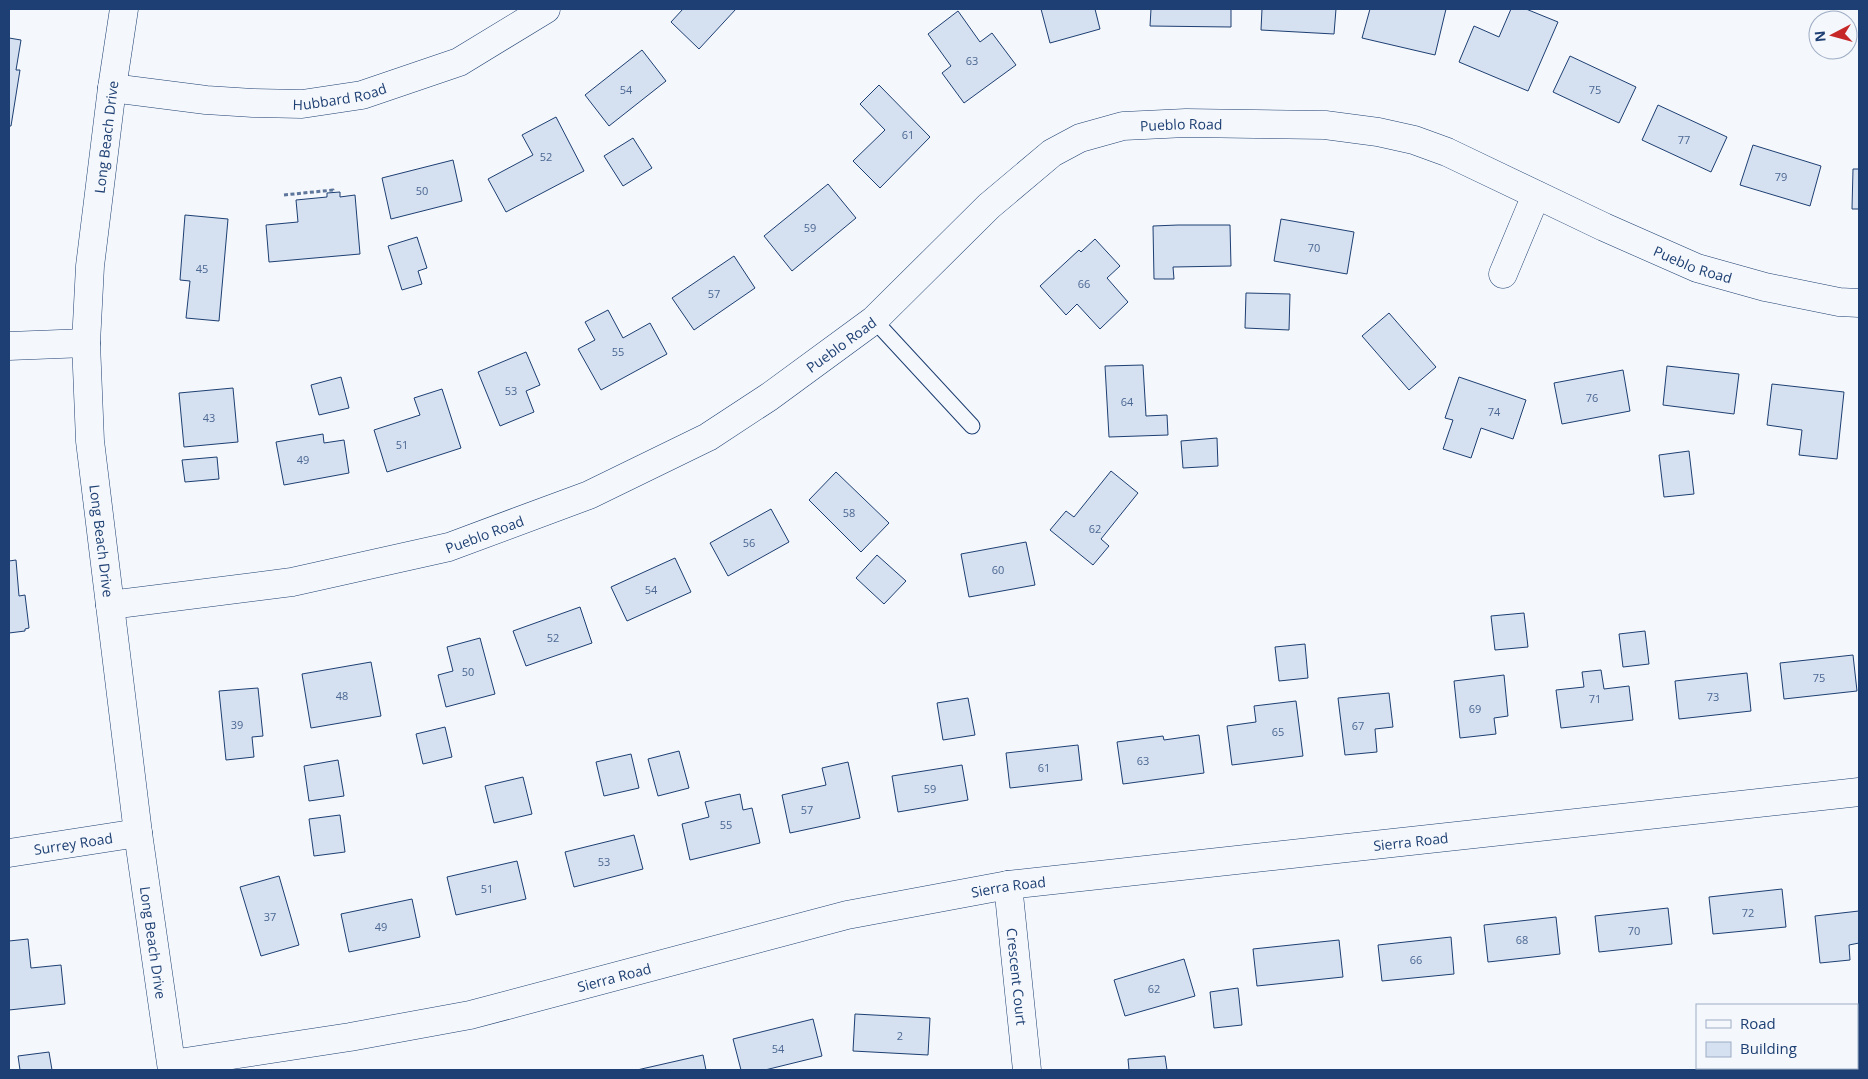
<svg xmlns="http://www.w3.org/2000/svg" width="1868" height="1079" font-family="'Open Sans',sans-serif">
<rect width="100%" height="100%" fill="#f4f7fb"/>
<g fill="#d5e0f0" stroke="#1d3f73">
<polygon points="683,9 736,9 699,49 671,22"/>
<polygon points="1041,9 1095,9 1100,29 1050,43"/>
<polygon points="1151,9 1231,9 1231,27 1150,26"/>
<polygon points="1262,9 1336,9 1334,34 1261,30"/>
<polygon points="1370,9 1446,9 1435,55 1362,38"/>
<polygon points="1511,9 1526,9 1558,22 1528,91 1459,62 1474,26 1499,37"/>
<polygon points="958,11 980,42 992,33 1016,65 964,103 942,73 951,66 928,34"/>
<polygon points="9,38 21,40 16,70 20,70 11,126 9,126"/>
<polygon points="642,50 666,81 609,126 585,95"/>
<polygon points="1570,56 1636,87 1619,123 1553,92"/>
<polygon points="879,85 930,137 880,188 853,161 885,130 860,104"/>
<polygon points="1658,105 1727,137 1711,172 1642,140"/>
<polygon points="556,117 584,171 506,212 488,179 533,155 522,135"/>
<polygon points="633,138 652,168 623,186 604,156"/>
<polygon points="1753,145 1821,166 1810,206 1740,185"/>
<polygon points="453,160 462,201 391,219 382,178"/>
<polygon points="1853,169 1859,169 1859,209 1852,209"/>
<polygon points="828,184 856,218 792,271 764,236"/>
<polygon points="340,192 340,197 355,195 360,254 269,262 266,225 298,222 296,200 327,197 327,193"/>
<polygon points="185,215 228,219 219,321 186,318 190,281 180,280"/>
<polygon points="1281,219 1354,232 1347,274 1274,261"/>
<polygon points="1178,225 1230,225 1231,266 1173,267 1174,279 1154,279 1153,226"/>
<polygon points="417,237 427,268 418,271 422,284 402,290 388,246"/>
<polygon points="1095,239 1120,266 1107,278 1128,302 1100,329 1077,304 1066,315 1040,286 1079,250 1081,252"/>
<polygon points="734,256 755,288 694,330 672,298"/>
<polygon points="1246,293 1290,294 1289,330 1245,328"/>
<polygon points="608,310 623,338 650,323 667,354 601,390 578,349 595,340 585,322"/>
<polygon points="1389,313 1436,367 1409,390 1362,336"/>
<polygon points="526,352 540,385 526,391 534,412 500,426 478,372"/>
<polygon points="1143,365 1146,416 1167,415 1168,435 1109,437 1105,366"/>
<polygon points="1667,366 1739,374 1734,414 1663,405"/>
<polygon points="1623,370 1630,411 1562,424 1554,383"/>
<polygon points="341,377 349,408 319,415 311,385"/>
<polygon points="1459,377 1526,400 1513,439 1481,428 1471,458 1443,449 1453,420 1445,418"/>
<polygon points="1772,384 1844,392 1837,459 1799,455 1802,430 1767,425"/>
<polygon points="233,388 238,442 184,447 179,393"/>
<polygon points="442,389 461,448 387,472 374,430 420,415 414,398"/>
<polygon points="323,434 324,443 344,440 349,473 284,485 276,442"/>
<polygon points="1217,438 1218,466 1183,468 1181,441"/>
<polygon points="1689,451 1694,494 1664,497 1659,455"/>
<polygon points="217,457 219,479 185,482 182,460"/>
<polygon points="1111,471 1138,493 1101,539 1109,546 1093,565 1050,530 1066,511 1074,517"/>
<polygon points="836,472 889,523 861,552 809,500"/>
<polygon points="771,509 789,542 728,576 710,543"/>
<polygon points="1026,542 1035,585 969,597 961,554"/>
<polygon points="877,555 906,581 884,604 856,578"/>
<polygon points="675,558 691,592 627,621 611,587"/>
<polygon points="16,560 19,596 25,595 29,628 25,629 25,631 9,633 9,561"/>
<polygon points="580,607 592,643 526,666 513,631"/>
<polygon points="1524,613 1528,647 1495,650 1491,616"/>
<polygon points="1645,631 1649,664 1623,667 1619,634"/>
<polygon points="480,638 495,694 446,707 438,675 453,671 447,647"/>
<polygon points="1305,644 1308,678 1279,681 1275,647"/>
<polygon points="1853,655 1857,691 1784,699 1780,663"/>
<polygon points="371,662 381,716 311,728 302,674"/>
<polygon points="1601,670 1604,689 1629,686 1633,720 1561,728 1556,690 1584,687 1582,672"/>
<polygon points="1747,673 1751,711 1679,719 1675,681"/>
<polygon points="1504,675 1508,716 1494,718 1496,734 1460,738 1454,681"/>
<polygon points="258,688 263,736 252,737 254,757 226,760 219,691"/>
<polygon points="1389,693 1393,727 1375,729 1377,752 1345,755 1338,698"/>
<polygon points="968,698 975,735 943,740 937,703"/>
<polygon points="1296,701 1303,756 1232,765 1227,726 1256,722 1254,706"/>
<polygon points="445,727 452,757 423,764 416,734"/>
<polygon points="1199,735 1204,773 1123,784 1117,742 1163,736 1164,740"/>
<polygon points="1078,745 1082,780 1010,788 1006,753"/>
<polygon points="679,751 689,788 658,796 648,759"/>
<polygon points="631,754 639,788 604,796 596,762"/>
<polygon points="338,760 344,796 309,801 304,766"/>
<polygon points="848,762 860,818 790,833 782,795 826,785 822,768"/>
<polygon points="962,765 968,800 898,812 892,776"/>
<polygon points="523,777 532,814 494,823 485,786"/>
<polygon points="740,794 743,810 752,808 760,843 690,860 682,824 709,817 705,802"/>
<polygon points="340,815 345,852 314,856 309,819"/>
<polygon points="634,835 643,869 574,887 565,852"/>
<polygon points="517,861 526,899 456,915 447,877"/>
<polygon points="279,876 299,945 261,956 240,887"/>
<polygon points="1782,889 1786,927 1713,934 1709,897"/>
<polygon points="412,899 420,937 349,952 341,914"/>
<polygon points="1668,908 1672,944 1599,952 1595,916"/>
<polygon points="1859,911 1859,943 1849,945 1850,960 1820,963 1815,916"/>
<polygon points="1556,917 1560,954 1488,962 1484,925"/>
<polygon points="1451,937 1454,974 1382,981 1378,945"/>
<polygon points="28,939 31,968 61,965 65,1004 9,1010 9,941"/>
<polygon points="1339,940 1343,977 1257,986 1253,949"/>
<polygon points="1184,959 1195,996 1125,1016 1114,980"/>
<polygon points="1238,988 1242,1025 1214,1028 1210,992"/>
<polygon points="855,1014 930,1018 928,1055 853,1051"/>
<polygon points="813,1019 822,1056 765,1070 741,1070 733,1039"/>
<polygon points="49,1052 52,1070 20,1070 18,1056"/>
<polygon points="703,1055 706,1070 637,1070"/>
<polygon points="1165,1056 1167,1070 1129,1070 1128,1059"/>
</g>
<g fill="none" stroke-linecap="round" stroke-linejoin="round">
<defs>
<polyline id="lane" points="874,320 972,426"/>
<g id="street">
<path id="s1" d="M124,9L112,88L90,266L86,343L90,441L110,605L138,833L172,1070"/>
<path id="s2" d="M112,88L206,100L253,103L302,104L362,95L459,62L546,9"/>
<polyline points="1503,274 1536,195"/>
<polyline points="9,346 86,343"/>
<path id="s3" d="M110,605L292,582L449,547L589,495L708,437L769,397L874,320L989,206L1052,153L1080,138L1123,126L1186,123L1325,125L1378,132L1414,140L1447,152L1604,227L1697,268L1765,287L1839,302L1859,303"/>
<path id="s4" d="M9,853L138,833"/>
<path id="s5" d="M1008,885L1027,1070"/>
<path id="s6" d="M172,1064L350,1037L470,1015L847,915L1008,885L1859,792"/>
</g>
</defs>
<use href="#lane" stroke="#1d3f73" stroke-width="17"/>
<use href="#street" stroke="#1d3f73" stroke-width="29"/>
<polyline stroke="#5e769c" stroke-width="3" stroke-dasharray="4 2.5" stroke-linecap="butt" points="284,195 333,190 333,192"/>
<use href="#lane" stroke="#f4f7fb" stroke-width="15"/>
<use href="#street" stroke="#f4f7fb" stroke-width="28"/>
</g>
<g text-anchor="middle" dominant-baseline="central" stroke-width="4" stroke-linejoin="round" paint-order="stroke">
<g font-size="11" fill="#4b6792">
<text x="972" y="60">63</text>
<text x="626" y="89">54</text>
<text x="1595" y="89">75</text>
<text x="908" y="134">61</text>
<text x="1684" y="139">77</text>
<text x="546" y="156">52</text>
<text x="1781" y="176">79</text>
<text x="422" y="190">50</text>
<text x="810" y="227">59</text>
<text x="1314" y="247">70</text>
<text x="202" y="268">45</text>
<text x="1084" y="283">66</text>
<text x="714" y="293">57</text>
<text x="618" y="351">55</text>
<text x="511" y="390">53</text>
<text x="1592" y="397">76</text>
<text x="1127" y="401">64</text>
<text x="1494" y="411">74</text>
<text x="209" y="417">43</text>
<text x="402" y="444">51</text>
<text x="303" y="459">49</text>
<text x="849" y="512">58</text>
<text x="1095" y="528">62</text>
<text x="749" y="542">56</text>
<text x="998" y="569">60</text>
<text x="651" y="589">54</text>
<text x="553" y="637">52</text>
<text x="468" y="671">50</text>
<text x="1819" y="677">75</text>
<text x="342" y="695">48</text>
<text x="1713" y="696">73</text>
<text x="1595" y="698">71</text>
<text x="1475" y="708">69</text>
<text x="237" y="724">39</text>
<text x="1358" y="725">67</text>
<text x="1278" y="731">65</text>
<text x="1143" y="760">63</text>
<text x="1044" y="767">61</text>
<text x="930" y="788">59</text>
<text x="807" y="809">57</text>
<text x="726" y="824">55</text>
<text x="604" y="861">53</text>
<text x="487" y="888">51</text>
<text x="1748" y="912">72</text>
<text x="270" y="916">37</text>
<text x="381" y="926">49</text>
<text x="1634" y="930">70</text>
<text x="1522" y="939">68</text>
<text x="1416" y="959">66</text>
<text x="1154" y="988">62</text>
<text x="900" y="1035">2</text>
<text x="778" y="1048">54</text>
</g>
<g font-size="14" fill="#1d3f73" stroke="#f4f7fb">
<text stroke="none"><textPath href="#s2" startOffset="229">Hubbard Road</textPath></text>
<text stroke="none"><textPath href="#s3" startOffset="1208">Pueblo Road</textPath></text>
<text transform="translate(106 137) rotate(-83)">Long Beach Drive</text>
<text stroke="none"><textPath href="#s3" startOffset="1748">Pueblo Road</textPath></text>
<text stroke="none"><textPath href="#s3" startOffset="788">Pueblo Road</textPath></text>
<text stroke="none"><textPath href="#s3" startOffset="382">Pueblo Road</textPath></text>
<text stroke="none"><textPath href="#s1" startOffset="535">Long Beach Drive</textPath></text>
<text stroke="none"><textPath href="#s6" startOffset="1261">Sierra Road</textPath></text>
<text stroke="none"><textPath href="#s4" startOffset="65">Surrey Road</textPath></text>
<text stroke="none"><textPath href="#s6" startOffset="856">Sierra Road</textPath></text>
<text stroke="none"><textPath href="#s1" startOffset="940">Long Beach Drive</textPath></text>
<text stroke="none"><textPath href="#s6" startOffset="451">Sierra Road</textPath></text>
<text stroke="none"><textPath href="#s5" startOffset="92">Crescent Court</textPath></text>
</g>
</g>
<rect width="1868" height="1079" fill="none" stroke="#1d3f73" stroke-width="20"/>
<rect x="1696" y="1004" width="162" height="65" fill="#f4f7fb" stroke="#9eadc5"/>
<rect x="1706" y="1020" width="25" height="8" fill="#f4f7fb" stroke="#9eadc5"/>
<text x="1740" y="1029" font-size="15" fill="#1d3f73">Road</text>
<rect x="1706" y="1042" width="25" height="15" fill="#d5e0f0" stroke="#9eadc5"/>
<text x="1740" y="1054" font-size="15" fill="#1d3f73">Building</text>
<g transform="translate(1833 35) rotate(264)"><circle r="24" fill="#f4f7fb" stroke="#9eadc5"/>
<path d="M0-4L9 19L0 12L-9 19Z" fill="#c62828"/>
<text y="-8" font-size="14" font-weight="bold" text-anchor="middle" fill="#1d3f73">N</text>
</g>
</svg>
